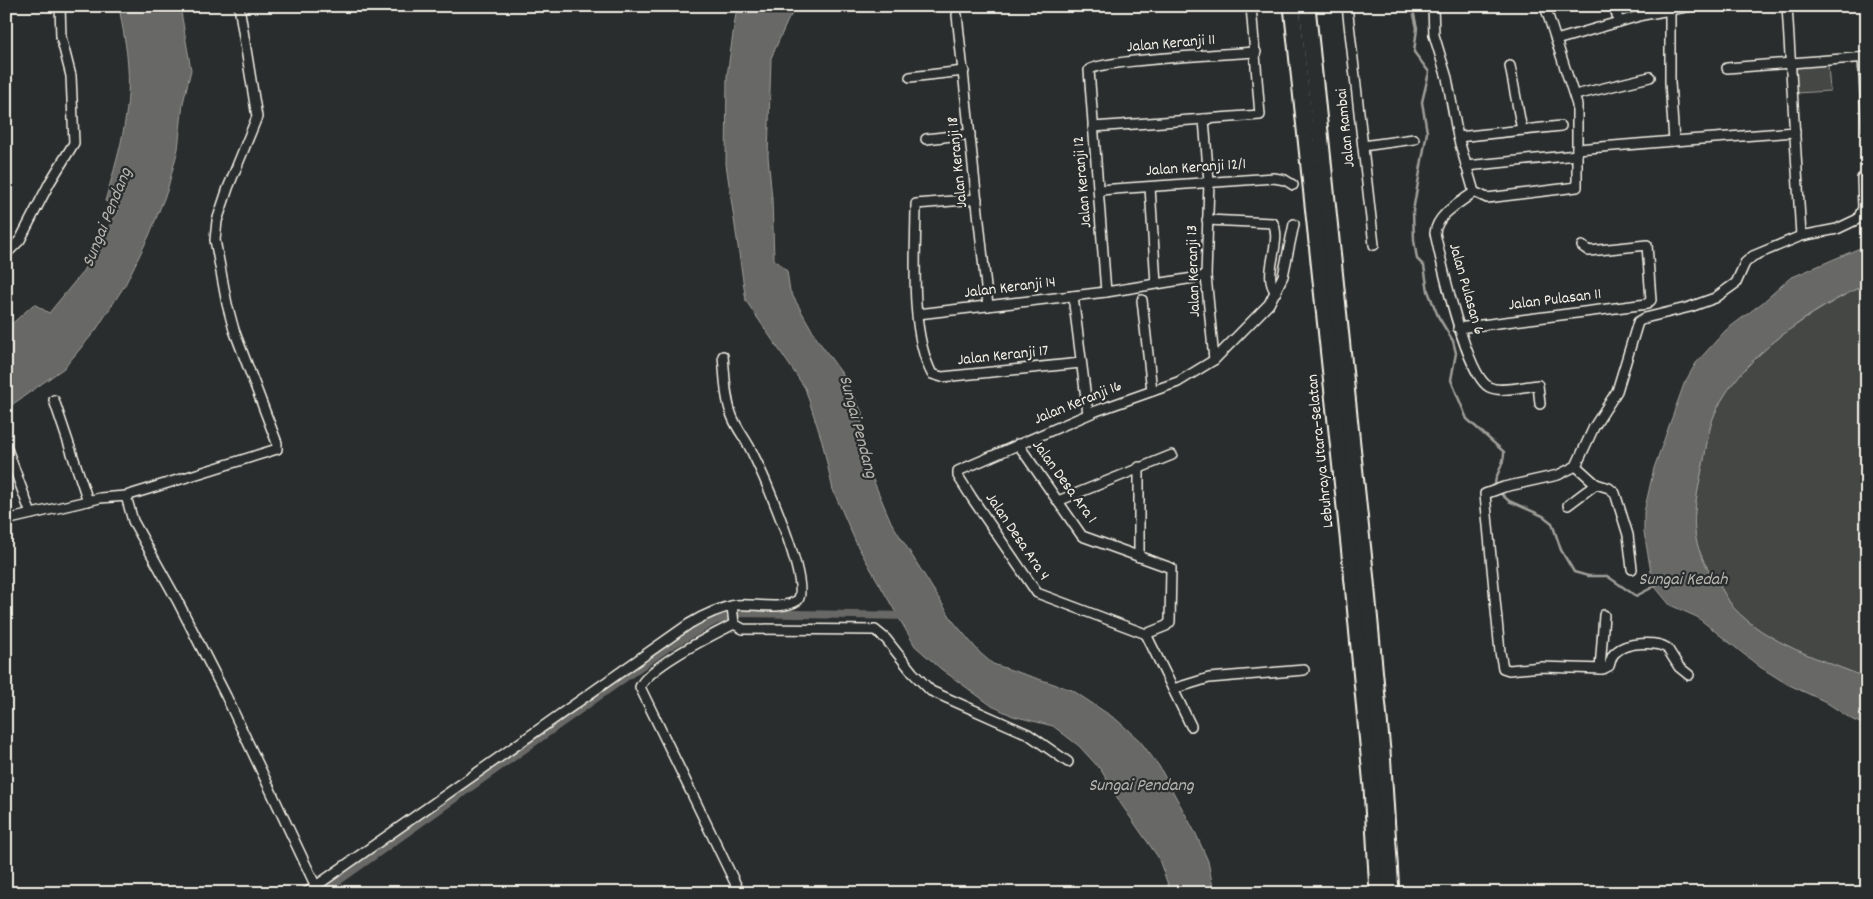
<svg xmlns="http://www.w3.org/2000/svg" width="1873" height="899" font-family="Dekko,sans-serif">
<rect width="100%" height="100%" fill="#2a2d2e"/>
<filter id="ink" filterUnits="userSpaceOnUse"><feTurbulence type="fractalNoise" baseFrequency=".02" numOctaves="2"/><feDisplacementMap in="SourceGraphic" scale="10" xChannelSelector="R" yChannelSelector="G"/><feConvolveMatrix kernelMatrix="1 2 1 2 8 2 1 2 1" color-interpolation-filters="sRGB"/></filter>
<g filter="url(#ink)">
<g fill="#444645" stroke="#9c9c96">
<polygon points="1828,65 1830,91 1796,93 1794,67"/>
<path d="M1867,284V678C1823,660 1766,644 1733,607C1727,599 1723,590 1717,582C1688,543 1692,519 1701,474C1706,454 1707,430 1716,411C1741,356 1814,309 1867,284Z"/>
</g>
<g fill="#676866" stroke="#9f9f9a">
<path d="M119,6H180L191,70L183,103L178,149L167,191L149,236L125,285L96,330L64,368L6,409V329L34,304L49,313L81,274L120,208L105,201C118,158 131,113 128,68C127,47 122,26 119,6Z"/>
<polygon points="741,6 797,6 788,20 771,58 768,156 772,199 774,259 787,271 790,291 817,339 843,375 862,412 861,433 871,475 891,522 953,621 980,653 993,664 1072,690 1117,720 1140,741 1159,766 1196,834 1208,861 1214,893 1171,893 1158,857 1121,804 1101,770 1079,746 1053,726 1013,716 992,706 941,669 915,646 857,545 833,490 822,441 805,388 746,301 726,164 727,76 736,13"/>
<path d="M1867,245V284C1814,307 1740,358 1716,411C1707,430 1706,454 1701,474C1692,519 1688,543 1717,582C1723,590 1727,599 1733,607C1766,644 1823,660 1867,678V726L1853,720L1824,701L1787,684L1760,667L1697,617L1670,605L1655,587L1652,578L1644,532V512L1654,468L1684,384L1696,363L1726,330L1762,303L1790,278Z"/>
</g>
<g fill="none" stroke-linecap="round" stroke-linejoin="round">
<g stroke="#9f9f9a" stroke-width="2.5">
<path d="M1412,6L1417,28L1414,52L1429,72L1422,102L1427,132L1413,211L1414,240L1417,259L1424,266L1428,291L1438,316L1453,341L1456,353L1451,380L1467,419L1504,452C1505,467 1492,477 1496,487"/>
<polyline points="1499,492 1509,501 1543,516 1552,523 1561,550 1574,572 1588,576 1607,576 1636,596 1657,585"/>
</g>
<polyline stroke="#676866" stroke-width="8" points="331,886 668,647 715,621 738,613 907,616"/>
<defs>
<g id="minor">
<polyline points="1347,6 1374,245"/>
<polyline points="1433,6 1434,35 1447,78 1458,137 1474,192 1487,198 1577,187 1577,105 1545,6"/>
<polyline points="1614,6 1619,22"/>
<polyline points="1787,6 1801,236"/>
<polyline points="957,15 988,306"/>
<polyline points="1556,40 1643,15 1691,6"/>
<polyline points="1863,57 1867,129"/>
<polyline points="1510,66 1522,130"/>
<polyline points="1727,68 1867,57"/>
<polyline points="910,77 964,71"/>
<polyline points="1575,95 1650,77"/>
<polyline points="1204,119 1209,182 1206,276 1214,360"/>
<polyline points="1093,127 1260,115 1251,6"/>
<polyline points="1458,137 1561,126"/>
<polyline points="926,139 970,134"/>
<polyline points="1674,141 1795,132"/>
<polyline points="1363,146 1414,139"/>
<polyline points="1577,149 1674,141 1670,82 1670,9"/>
<polyline points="1466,166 1577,155"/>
<polyline points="1150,187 1156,284"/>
<polyline points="1099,190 1274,178 1285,180 1293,185"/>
<path d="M1474,192C1460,203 1437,214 1435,233C1441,261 1466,375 1489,387C1501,393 1524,386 1538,385L1540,404"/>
<path d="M977,199L916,204C916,253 909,330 932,374L942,377L1081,363"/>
<path d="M1207,220L1273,223C1283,242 1261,276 1276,292"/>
<polyline points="6,254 20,240 50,182 74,143 71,76 61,37 60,6"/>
<path d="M1106,292L1089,70C1100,60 1232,54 1256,52"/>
<polyline points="1073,296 1088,414"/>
<polyline points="1142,300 1152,391"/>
<polyline points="918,314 1106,292 1206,276"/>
<polyline points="1458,328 1647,304 1651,300 1647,245 1589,251 1582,246"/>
<polyline points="54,400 88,501"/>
<polyline points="1018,444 1082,536 1171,568 1170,622 1166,626 1146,634"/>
<polyline points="6,446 31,514"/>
<polyline points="1576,466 1596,484 1609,488 1615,493 1628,535 1632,569"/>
<polyline points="126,496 277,449 277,443 234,330 227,304 215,240 217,221 228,188 257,117 239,6"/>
<polyline points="1058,501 1172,455"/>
<polyline points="1568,505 1596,484"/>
<polyline points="6,520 100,498 126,496 133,521 177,600 226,696 319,893"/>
<polyline points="1139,557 1139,467"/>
<polyline points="732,606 734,624 743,629 875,630 886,639 913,673 931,691 1028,734 1068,762"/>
<path d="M734,624C713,635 650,665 640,687L740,893"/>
<polyline points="1146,634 1037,593 972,498 958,476 958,471 1096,411 1178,382 1214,360 1269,304 1283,276 1294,224"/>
<polyline points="1146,634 1191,726"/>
<polyline points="1600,669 1604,615"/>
<path d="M1689,675L1679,667L1667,648C1656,641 1626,642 1616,652C1611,655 1611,661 1609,666L1603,669L1541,667L1509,670L1503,668L1500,652L1485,494L1504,487L1558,475L1576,466L1594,427L1617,391L1638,322L1645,318L1690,307L1715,298L1736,283L1745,263L1753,256L1801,236L1837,229L1858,219L1863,208L1862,178"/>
<polyline points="1173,689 1209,678 1304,670"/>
<path d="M306,893L689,624C704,615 719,608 736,605C754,603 782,611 798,600C811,582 762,472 751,450C745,438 737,429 732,416C725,398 725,376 723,356"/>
</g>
<g id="motorway">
<polyline points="1292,6 1353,583 1372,787 1378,893"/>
<polyline points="1307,6 1365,571 1382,751 1391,893"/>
</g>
</defs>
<use href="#minor" stroke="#f4f1e8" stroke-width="12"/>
<use href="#motorway" stroke="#f4f1e8" stroke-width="19"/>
<use href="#minor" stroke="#2a2d2e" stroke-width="9"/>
<use href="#motorway" stroke="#2a2d2e" stroke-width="15"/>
</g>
</g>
<g text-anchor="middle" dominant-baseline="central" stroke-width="4.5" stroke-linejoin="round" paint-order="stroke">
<g font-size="16" fill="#f4f1e8" stroke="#2a2d2e">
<text transform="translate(1171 44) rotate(-5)">Jalan Keranji 11</text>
<text transform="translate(1346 128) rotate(-96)">Jalan Rambai</text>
<text transform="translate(958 162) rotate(-96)">Jalan Keranji 18</text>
<text transform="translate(1196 168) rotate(-4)">Jalan Keranji 12/1</text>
<text transform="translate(1083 182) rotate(-95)">Jalan Keranji 12</text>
<text transform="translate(1194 271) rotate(-92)">Jalan Keranji 13</text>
<text transform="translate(1010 288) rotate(-7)">Jalan Keranji 14</text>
<text transform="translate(1466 289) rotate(74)">Jalan Pulasan 6</text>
<text transform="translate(1555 300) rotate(-7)">Jalan Pulasan 11</text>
<text transform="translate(1003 356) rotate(-6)">Jalan Keranji 17</text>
<text transform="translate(1078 403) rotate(-22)">Jalan Keranji 16</text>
<text transform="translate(1321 451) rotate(-96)">Lebuhraya Utara–Selatan</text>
<text transform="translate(1064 482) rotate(54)">Jalan Desa Ara 1</text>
<text transform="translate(1017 537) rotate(56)">Jalan Desa Ara 4</text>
</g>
<g font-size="18" font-style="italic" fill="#b5b3ae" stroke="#2a2d2e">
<text transform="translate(108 218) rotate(-68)">Sungai Pendang</text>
<text transform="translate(857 427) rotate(75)">Sungai Pendang</text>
<text x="1683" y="580">Sungai Kedah</text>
<text x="1141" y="786">Sungai Pendang</text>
</g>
</g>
<rect width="1873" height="899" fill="none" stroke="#2a2d2e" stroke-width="25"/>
<rect x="12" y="12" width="1848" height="874" fill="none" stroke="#f4f1e8" stroke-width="2" filter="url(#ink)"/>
</svg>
